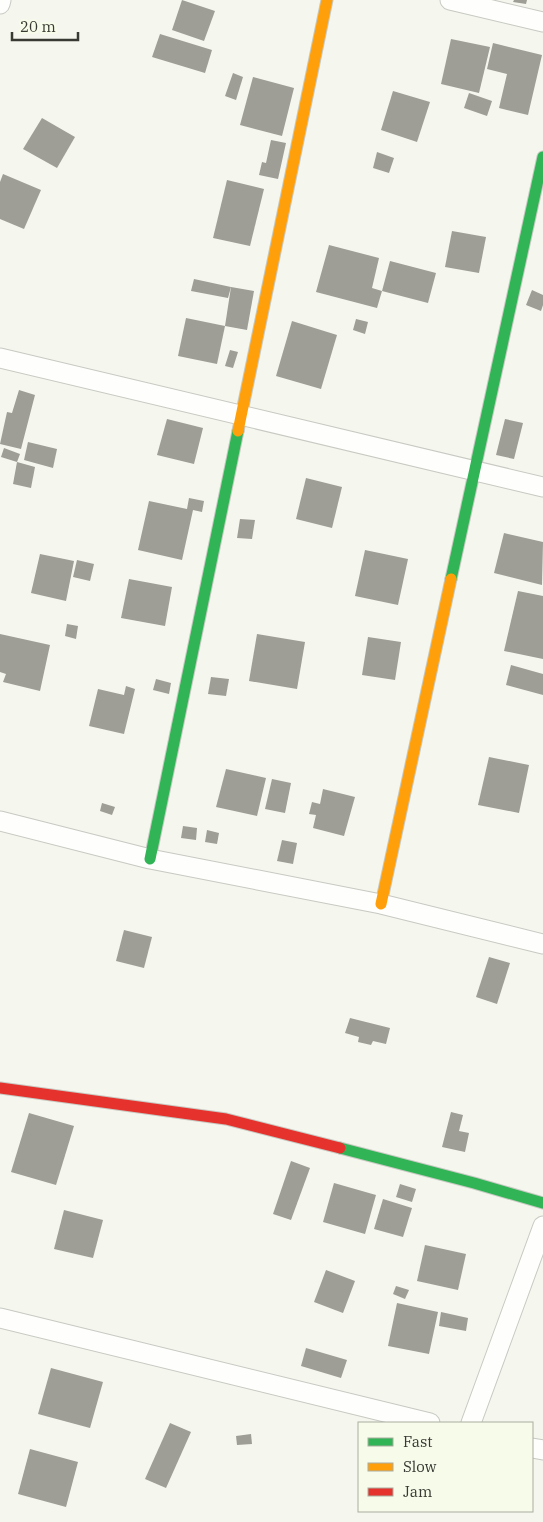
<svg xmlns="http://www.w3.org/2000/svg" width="543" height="1522" font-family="'IBM Plex Serif',serif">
<rect width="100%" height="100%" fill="#f5f7ee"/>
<g fill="#9e9d96">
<polygon points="182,0 215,11 204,41 172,30"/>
<polygon points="514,0 527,0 526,4 513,2"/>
<polygon points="160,34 212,50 205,73 152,57"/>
<polygon points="451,39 490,47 479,93 441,84"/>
<polygon points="493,43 542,55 528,115 499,108 507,74 487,69"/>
<polygon points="233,73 243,77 236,100 225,96"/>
<polygon points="253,77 294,88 282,136 240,125"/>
<polygon points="393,91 430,102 417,142 381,130"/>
<polygon points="469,93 492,101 487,116 464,108"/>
<polygon points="42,118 75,137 57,168 23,149"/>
<polygon points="271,140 286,143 278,179 259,175 262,162 266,163"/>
<polygon points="377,152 394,158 389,173 373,168"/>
<polygon points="3,174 41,190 24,229 0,219 0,182"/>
<polygon points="227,180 264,189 250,246 213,238"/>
<polygon points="452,231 486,237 479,273 445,267"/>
<polygon points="329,245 379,258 372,288 382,291 390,261 436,273 428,303 382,291 377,308 316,292"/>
<polygon points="194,279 231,287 228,298 191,291"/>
<polygon points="231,287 254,291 247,330 225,326"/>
<polygon points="532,290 543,295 543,305 541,311 526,305"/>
<polygon points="186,318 225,326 217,364 178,356"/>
<polygon points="356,319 368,322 365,334 353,330"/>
<polygon points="292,321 337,335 321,389 276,376"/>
<polygon points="230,350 238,352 233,368 225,366"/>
<polygon points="19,390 35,395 21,449 0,444 7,412 12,413"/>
<polygon points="167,419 203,428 194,464 157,455"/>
<polygon points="505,419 523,423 514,459 496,455"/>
<polygon points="28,442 57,449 53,468 24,460"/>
<polygon points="4,448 20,454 17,462 1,457"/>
<polygon points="17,462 35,467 31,488 13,484"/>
<polygon points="306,478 342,487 332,528 296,519"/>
<polygon points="189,498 204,501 202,512 193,510 182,560 138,550 149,501 187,509"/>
<polygon points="240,519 255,520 252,539 237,538"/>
<polygon points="504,533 543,542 542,585 494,573"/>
<polygon points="365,550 408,559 398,605 355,596"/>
<polygon points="40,554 74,561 66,601 31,593"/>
<polygon points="77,560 94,564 90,581 73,577"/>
<polygon points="129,579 172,587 165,626 121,618"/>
<polygon points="518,591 543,596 543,659 504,651"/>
<polygon points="67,624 78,626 76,639 65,636"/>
<polygon points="0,634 50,645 40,691 3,682 6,674 0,672"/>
<polygon points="257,634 305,642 297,689 249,681"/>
<polygon points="368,637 401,642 395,680 362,675"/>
<polygon points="511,665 543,674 543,695 506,685"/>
<polygon points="211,677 229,679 226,696 208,694"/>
<polygon points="156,679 171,683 169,694 153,690"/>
<polygon points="126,686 135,689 124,734 89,726 98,689 124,695"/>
<polygon points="489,757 529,765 519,813 478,805"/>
<polygon points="226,769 266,778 257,816 216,807"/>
<polygon points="272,779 291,783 285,813 265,809"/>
<polygon points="323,789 355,797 344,836 313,828 316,815 309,814 312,802 320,804"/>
<polygon points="102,803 115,807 112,815 100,811"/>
<polygon points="183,826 197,828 196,840 181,838"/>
<polygon points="207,830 219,833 217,844 205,842"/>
<polygon points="282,840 297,843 293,864 277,861"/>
<polygon points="124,930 152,937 144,968 116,961"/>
<polygon points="489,957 510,963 497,1004 476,997"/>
<polygon points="350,1018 390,1028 386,1044 373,1041 371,1045 358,1042 359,1037 345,1033"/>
<polygon points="451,1112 463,1115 459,1131 469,1133 465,1152 442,1147"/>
<polygon points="29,1113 74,1126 56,1185 11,1172"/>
<polygon points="291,1161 310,1168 291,1220 273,1214"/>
<polygon points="334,1183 376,1195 365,1234 323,1222"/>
<polygon points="400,1184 416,1189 412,1202 396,1197"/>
<polygon points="383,1199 412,1208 403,1237 374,1229"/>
<polygon points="64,1210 103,1220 93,1258 54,1249"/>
<polygon points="425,1245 466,1254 458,1290 417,1281"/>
<polygon points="326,1270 355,1281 343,1313 314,1302"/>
<polygon points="396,1286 409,1290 405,1299 393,1294"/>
<polygon points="397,1303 438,1312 429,1354 388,1346"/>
<polygon points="441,1312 468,1318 466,1331 439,1326"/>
<polygon points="306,1348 347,1360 341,1378 301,1366"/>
<polygon points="51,1368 103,1382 90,1428 38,1414"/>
<polygon points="170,1423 191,1432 166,1488 145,1479"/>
<polygon points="251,1434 252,1444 237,1445 236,1436"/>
<polygon points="30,1449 78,1462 66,1507 18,1494"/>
</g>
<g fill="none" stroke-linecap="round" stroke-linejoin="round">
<defs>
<g id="street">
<polyline points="450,0 543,22"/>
<polyline points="0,4 1,0"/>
<polyline points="0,358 543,487"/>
<polyline points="0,821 150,859 381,904 543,944"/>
<polyline points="0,1318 430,1423"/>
<polyline points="471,1423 543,1226"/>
<polyline points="532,1448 543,1450"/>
</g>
<g id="fast">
<polyline points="451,579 543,157"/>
<polyline points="150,859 238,431"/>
<polyline points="340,1148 474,1183 543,1203"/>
</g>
<g id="slow">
<polyline points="238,431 327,0"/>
<polyline points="381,904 451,579"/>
</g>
<polyline id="jam" points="0,1088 226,1119 340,1148"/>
</defs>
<use href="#street" stroke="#c7c9c2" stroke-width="21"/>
<use href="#fast" stroke="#c7c9c2" stroke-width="13"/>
<use href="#slow" stroke="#c7c9c2" stroke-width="13"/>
<use href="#jam" stroke="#c7c9c2" stroke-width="13"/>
<use href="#street" stroke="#fefefc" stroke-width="19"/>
<use href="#fast" stroke="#30b455" stroke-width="11"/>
<use href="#slow" stroke="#ff9f0a" stroke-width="11"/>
<use href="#jam" stroke="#e5322d" stroke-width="11"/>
</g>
<rect x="358" y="1422" width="175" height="90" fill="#f7fbea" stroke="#aaada0"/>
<rect x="368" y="1438" width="25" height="8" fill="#30b455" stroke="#aaada0"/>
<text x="403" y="1447" font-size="15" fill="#373932">Fast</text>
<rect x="368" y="1463" width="25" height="8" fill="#ff9f0a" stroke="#aaada0"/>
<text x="403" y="1472" font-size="15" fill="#373932">Slow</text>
<rect x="368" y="1488" width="25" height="8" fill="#e5322d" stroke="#aaada0"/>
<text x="403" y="1497" font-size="15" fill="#373932">Jam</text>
<path d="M12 32v8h66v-8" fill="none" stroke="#373932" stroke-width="2.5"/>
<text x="20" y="32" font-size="15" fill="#373932" stroke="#f7fbea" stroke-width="4" paint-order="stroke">20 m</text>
</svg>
